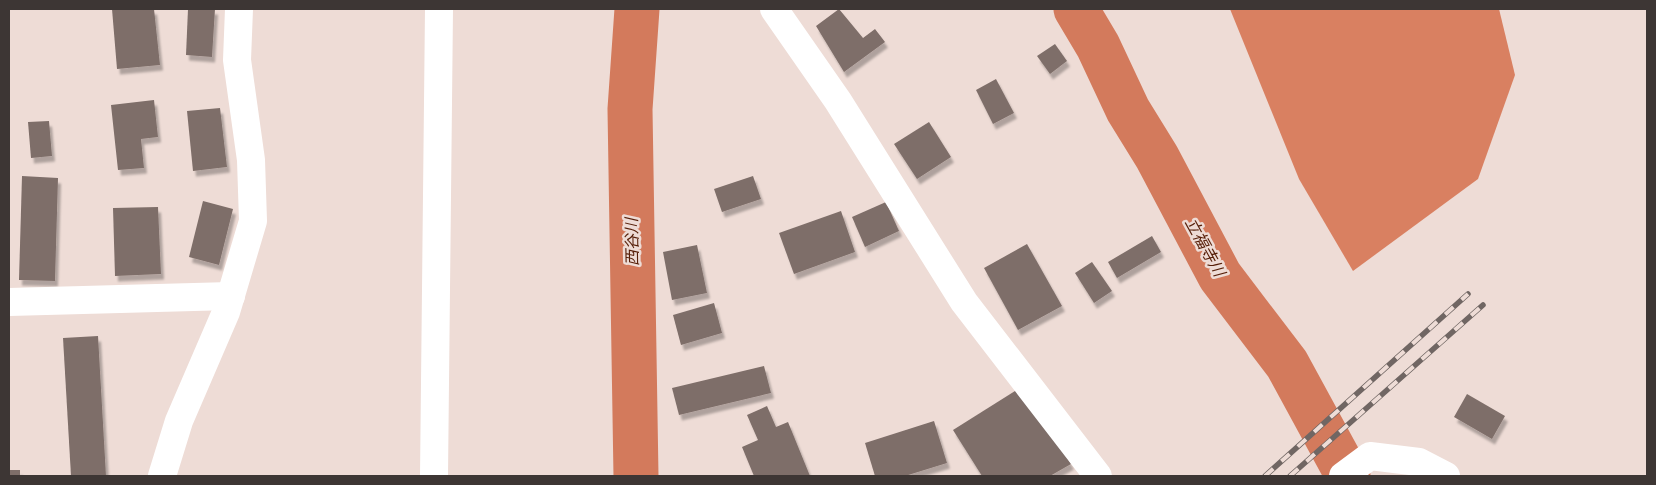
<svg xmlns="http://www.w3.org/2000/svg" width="1656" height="485" font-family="Karla,'Noto Sans JP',sans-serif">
<defs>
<filter id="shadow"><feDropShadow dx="3" dy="5.5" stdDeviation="1" flood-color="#0004"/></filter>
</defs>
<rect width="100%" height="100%" fill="#eedcd6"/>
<polygon fill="#d98061" points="1230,9 1499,9 1515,75 1478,179 1353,271 1299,179"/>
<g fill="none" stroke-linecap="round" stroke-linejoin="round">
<g stroke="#d37a5c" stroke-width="45">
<polyline points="1076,9 1098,46 1128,110 1157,157 1220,276 1287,364 1348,476"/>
<polyline points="636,476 630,109 637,9"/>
</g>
</g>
<g fill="#7e6e69" filter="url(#shadow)">
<polygon points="112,9 154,9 160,65 117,69"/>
<polygon points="188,9 215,9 212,57 186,55"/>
<polygon points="839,9 863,38 875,29 885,42 844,72 816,26"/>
<polygon points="1055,44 1067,61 1050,74 1037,56"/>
<polygon points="996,79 1014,113 993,124 976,90"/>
<polygon points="154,100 158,137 141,139 144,168 118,170 111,105"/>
<polygon points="220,108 227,167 193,171 187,111"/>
<polygon points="49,121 52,156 31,158 28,122"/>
<polygon points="929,122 951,157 917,179 894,144"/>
<polygon points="22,176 58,178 55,281 19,280"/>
<polygon points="753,176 761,199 722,212 714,189"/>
<polygon points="203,201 233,209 219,265 189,257"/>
<polygon points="886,202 899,231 865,247 852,217"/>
<polygon points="158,207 161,274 115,276 113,208"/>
<polygon points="841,211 855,252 794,274 779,233"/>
<polygon points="1152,236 1161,252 1117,278 1108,262"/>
<polygon points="1027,244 1062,306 1018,330 984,268"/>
<polygon points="697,245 707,293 672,300 663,252"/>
<polygon points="1092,262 1112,291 1094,303 1075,273"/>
<polygon points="714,303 722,333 681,345 673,315"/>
<polygon points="98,336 106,476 71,476 63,338"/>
<polygon points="764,366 771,393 679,415 672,388"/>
<polygon points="1023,386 1071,464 1050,476 982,476 953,430"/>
<polygon points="1467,394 1505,416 1492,439 1454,417"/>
<polygon points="767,406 776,427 788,422 810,476 754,476 742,447 758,440 747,415"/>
<polygon points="934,421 947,463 905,476 875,476 865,443"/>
<rect x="9" y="470" width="11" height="6"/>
</g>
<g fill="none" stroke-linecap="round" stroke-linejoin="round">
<g stroke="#fff" stroke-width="28">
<polyline points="774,9 838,101 964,302 1098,476"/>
<polyline points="9,302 231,296"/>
<polyline points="162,476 179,421 226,312 253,221 251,160 237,60 239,9"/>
<polyline points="434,476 439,9"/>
<polyline points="1343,476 1370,456 1419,462 1446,476"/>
</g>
<defs>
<g id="rail">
<polyline points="1265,476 1468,294"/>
<polyline points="1290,476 1483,305"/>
</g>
</defs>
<use href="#rail" stroke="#706663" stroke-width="5.5"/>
<use href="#rail" stroke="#eedcd6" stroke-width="4" stroke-dasharray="11" stroke-linecap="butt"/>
</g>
<g text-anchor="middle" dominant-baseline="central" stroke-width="5" stroke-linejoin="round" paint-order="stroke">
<g font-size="16" font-style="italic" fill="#551d07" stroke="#eedcd6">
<text transform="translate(632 242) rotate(-91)">西谷川</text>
<text transform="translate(1205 247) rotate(61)">立福寺川</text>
</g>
</g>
<rect width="1656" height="485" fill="none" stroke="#3d3634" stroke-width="20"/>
</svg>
